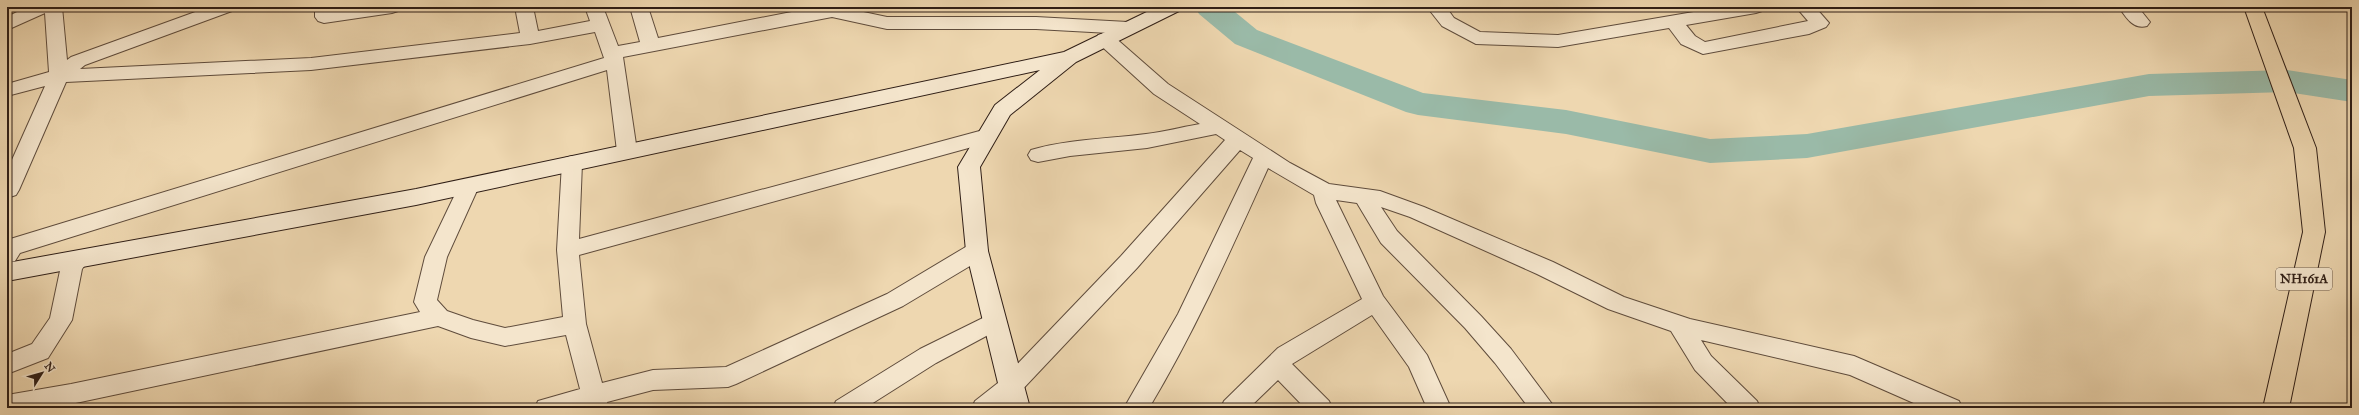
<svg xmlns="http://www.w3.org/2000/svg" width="2359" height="415" font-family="'IM FELL Great Primer',serif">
<rect width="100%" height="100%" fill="#eed7b0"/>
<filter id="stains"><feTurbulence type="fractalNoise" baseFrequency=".005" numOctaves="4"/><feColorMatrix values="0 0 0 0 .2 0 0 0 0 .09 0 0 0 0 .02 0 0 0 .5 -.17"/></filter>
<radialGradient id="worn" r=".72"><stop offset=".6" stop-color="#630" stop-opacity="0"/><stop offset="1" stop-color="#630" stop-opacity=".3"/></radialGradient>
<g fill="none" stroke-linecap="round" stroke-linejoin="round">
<polygon fill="#9abaa8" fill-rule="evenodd" points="1195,7 1229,7 1257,30 1423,93 1566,110 1710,139 1807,134 2149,74 2287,70 2352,80 2352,102 2287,92 2149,96 1807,158 1710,163 1566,134 1418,115 1406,112 1235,44 1199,14"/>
<defs>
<g id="street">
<polygon points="27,7 62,7 67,60 71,57 209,7 235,7 232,11 85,65 80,69 311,58 520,33 515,7 533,7 538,31 590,21 585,7 603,7 618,46 640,42 630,7 648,7 658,38 817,7 840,7 887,17 1036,17 1128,22 1134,24 1137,28 1134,32 1128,34 1036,29 887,29 832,17 623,57 637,151 634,156 627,158 620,156 617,151 607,70 20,253 15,261 7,263 7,240 604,58 595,32 530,44 311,70 66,82 19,190 16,195 7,198 7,171 45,86 7,96 7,84 49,72 45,13 7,30 7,17"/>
<polygon points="315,7 333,7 333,10 354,7 401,7 398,11 392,13 324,23 318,21 315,17"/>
<polygon points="1427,7 1446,7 1454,18 1480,32 1558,35 1723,7 1765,7 1762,11 1756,13 1686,25 1695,36 1705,42 1808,21 1796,7 1815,7 1829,23 1826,27 1809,34 1703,54 1681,44 1669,28 1558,47 1476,44 1442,26"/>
<path d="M2119,7H2138L2150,22L2147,26C2134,30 2126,18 2119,7Z"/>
<path d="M1105,33L1112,35L1168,84L1290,163L1329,184L1380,191L1424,207L1553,262L1624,297L1690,319L1854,356L1959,401L1962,408H1925L1850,375L1701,340L1711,356L1757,401L1760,408H1732L1695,370L1671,331L1608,309L1537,274L1410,217L1381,207L1397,231L1481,316L1511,349L1555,408H1529L1495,363L1465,328L1381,243L1357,203L1336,200L1383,296L1427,355L1451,408H1427L1409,367L1372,315L1292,364L1329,401L1332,408H1305L1278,380L1249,408H1221L1224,401L1278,348L1362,299L1316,203L1314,195L1268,168C1231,250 1195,331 1149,408H1124L1178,314L1253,158L1240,150L1137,268L1019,393L1001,408H972L975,401L1003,379L1121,256L1225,140L1216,134L1147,148L1070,156L1038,162L1031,160L1028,155L1031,150C1068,139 1108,139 1146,134C1164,132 1182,127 1200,124L1154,94L1098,43L1096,39L1098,35Z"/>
<polygon points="987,129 994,131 997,136 994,141 579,255 586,324 602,383 653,370 726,367 887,294 969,245 977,243 985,245 988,251 985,257 903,306 736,384 728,387 653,390 607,402 609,408 535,408 538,401 580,389 566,335 505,346 471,338 438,326 71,404 48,408 7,408 7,395 71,384 420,312 414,302 425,257 459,186 462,181 469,179 476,181 479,186 447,257 437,300 447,311 473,320 505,328 563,317 557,250 562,163 565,158 572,156 579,158 582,163 579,239"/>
<polygon points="79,251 87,253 90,259 82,269 72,320 48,358 7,374 7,354 32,344 50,318 61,266 71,253"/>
<polygon points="995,312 1003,315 1006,321 1003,327 936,363 865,408 833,408 836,401 920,349"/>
</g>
<polygon id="secondary" points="1157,7 1181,7 1179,11 1076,62 1010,115 980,167 988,251 1030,408 1004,408 966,251 958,167 995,105 1040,70 416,205 7,281 7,263 416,189 1064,52"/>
<polygon id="highway" points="2244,7 2262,7 2316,148 2325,232 2289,408 2263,408 2303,232 2294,148"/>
</defs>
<use href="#street" stroke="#5f4c3c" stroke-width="2"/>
<use href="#secondary" stroke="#2f1e16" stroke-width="2"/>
<use href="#highway" stroke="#2f1e16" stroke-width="2"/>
<use href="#street" fill="#f4e5cc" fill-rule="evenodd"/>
<use href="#secondary" fill="#f4e5cc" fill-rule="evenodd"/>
<use href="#highway" fill="#eed7b0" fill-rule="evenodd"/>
</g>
<g text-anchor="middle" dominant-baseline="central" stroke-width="3" stroke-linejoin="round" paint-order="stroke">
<rect fill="#f4e5cc" stroke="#6a5a4d" stroke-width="1" x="2276" y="268" width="56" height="22" rx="3"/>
<g font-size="13" font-weight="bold" fill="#2f1e16">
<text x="2304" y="279">NH161A</text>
</g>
</g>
<rect width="2359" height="415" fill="none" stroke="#eed7b0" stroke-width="24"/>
<rect x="8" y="8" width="2343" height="399" fill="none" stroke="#2f1e16" stroke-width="2"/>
<rect x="12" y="12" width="2335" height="391" fill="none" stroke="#2f1e16"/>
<g transform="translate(42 373) rotate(53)" stroke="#f4e5cc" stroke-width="3" paint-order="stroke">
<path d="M0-3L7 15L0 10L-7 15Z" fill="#2f1e16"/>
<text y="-6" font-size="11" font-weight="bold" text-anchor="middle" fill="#2f1e16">N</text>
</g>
<rect width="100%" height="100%" filter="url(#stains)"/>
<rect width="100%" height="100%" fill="url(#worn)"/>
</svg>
